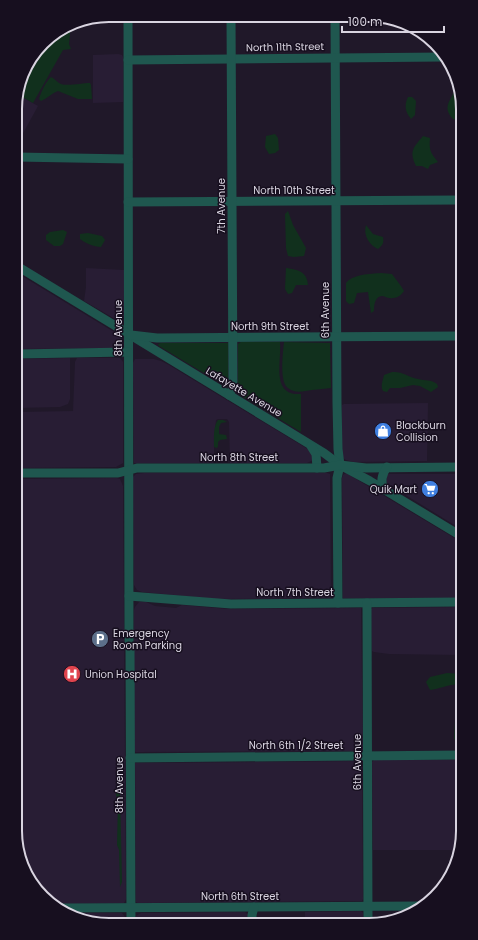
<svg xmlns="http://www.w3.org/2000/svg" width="478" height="940" font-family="Poppins,sans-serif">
<rect width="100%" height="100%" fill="#201829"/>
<g fill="#281d34">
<polygon points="118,54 122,55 123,57 123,102 93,103 93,55"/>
<polygon points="17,94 38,106 21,137 16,143"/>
<polygon points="86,268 124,270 124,317 122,320 117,320 84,301 86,287"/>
<polygon points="17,273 119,335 123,341 122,345 116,348 17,349"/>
<polygon points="70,358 70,399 68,404 60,407 17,408 17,359"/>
<polygon points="77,358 120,358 123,362 123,463 116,467 18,468 17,412 73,411 75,362"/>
<polygon points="135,359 154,359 161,361 169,365 311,451 313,460 307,463 230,463 229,422 227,419 218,419 216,420 214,440 214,463 134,463 133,363"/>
<polygon points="428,403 427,461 354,462 346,460 343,458 342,455 342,405 344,404"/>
<polygon points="144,473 327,473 330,474 331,598 215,599 142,592 137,590 134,585 133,477 136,474"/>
<polygon points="346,473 461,542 461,598 343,598 342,478 343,475"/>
<polygon points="387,474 461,474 461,529 386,483"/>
<polygon points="116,478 120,479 123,486 126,899 124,903 122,903 51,904 47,902 20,861 18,479"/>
<polygon points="139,602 146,602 155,606 176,608 182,605 228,609 361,608 363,750 360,751 136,752 134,751 134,610 135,607"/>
<polygon points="461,607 462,655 389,654 374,652 372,651 371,609 373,608"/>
<polygon points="374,760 462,760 463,838 458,850 373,850 372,762"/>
<polygon points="362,761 363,899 362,901 138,903 136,902 135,763"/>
<polygon points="361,911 363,913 363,921 305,921 305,912"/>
<polygon points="245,912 248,915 248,922 135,924 136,916 141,913"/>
<polygon points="72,913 122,913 125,917 126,924 96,924"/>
</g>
<g fill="#11301d">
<polygon points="71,24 69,44 71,49 63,50 33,103 17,94 25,67 47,38"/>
<path d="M51,77C55,79 56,81 59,83C64,87 82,83 90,83L91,85L92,99H78L58,91C52,93 48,98 41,101L39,99C42,90 45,83 51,77Z"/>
<path d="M456,87H458V120L453,119C441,106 452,100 456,87Z"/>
<path d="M408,97H412L416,101L415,115L411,119C405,112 404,105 408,97Z"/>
<polygon points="275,134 278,138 279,150 275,153 269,154 265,147 266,136"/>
<path d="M423,136L430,138C429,150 430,152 438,162L430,165L428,169L422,166H416C409,151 413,148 423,136Z"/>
<polygon points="288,211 293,225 306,248 304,256 294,257 288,256 286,248 285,214"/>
<path d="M366,225L373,234L383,237C384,243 383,245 378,249C369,245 363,235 366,225Z"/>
<polygon points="63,230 67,232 63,244 60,246 54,246 46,240 46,235 50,232"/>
<path d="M88,233L102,236L105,240L101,247C94,247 85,243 80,239V234Z"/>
<path d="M286,268C298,270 307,271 308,285H296L292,293L288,294L285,289Z"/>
<path d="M381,273L392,274C396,280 401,285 404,291C401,295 398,298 393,298C390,299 386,297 383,296C375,296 374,304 374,311L371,313L368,292L357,293L354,303L349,304L346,301V283C353,274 370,274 381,273Z"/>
<path d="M241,342H280C282,361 270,396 301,394V432L238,394V344Z"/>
<path d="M284,342L330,343L331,388C325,389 319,389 312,390C304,391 295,394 288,388C279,382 283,352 284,342Z"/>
<polygon points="161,343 228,343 228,386 227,387 159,346 158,344"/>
<path d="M392,372C402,371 408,377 418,379C425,381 431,379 437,384L438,387L431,392L420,386L413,385L400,388H390L387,392L383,391C380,386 383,380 384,375Z"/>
<path d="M218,420H223L227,422L221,423L219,427V434L226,435L227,439L220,440L218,442V446L217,448L214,447C214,439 213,426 218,420Z"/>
<path d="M447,673L462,674V685C450,683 441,689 430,690L426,682L430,677Z"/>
<polygon points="462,702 462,744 454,739 456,703"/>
<polygon points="118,789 120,789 122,882 120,887 119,850 117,845 118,802 115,791"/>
</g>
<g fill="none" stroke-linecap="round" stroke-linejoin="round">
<g stroke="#1f574f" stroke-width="9">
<polyline points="128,15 129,641"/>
<polyline points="335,16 337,403 338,449 340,465 337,478 338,603"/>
<polyline points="128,60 443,57"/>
<polyline points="16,157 128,159"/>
<polyline points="128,202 459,200"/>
<polyline points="17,266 324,453 340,465 370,481 461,536"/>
<polyline points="131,335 157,338 460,336"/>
<polyline points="17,354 128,352"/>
<polyline points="229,395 233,388 231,16"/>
<polyline points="311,446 316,454 317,468"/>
<polyline points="18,473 118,473 137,468 324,468 340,465 366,468 460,467"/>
<path d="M384,490C380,482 382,474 387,467"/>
<polyline points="129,596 231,604 461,602"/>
<polyline points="367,603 368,921"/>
<polyline points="130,646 131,924"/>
<polyline points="130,758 462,755"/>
<polyline points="61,908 419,906"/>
<polyline points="252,922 252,915 254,907"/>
</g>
</g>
<defs>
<symbol id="shop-disc" viewBox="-11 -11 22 22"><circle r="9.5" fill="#3f7fe0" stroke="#170f1f"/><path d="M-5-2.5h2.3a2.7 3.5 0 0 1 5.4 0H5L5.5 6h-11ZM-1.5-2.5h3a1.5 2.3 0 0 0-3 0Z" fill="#fff"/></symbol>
<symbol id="supermarket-disc" viewBox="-11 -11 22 22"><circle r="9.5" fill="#3f7fe0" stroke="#170f1f"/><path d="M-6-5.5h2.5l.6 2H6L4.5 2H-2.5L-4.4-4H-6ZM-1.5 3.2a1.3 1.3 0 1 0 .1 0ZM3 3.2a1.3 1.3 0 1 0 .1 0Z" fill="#fff"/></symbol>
<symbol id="parking-disc" viewBox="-11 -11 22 22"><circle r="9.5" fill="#5c6f8a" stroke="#170f1f"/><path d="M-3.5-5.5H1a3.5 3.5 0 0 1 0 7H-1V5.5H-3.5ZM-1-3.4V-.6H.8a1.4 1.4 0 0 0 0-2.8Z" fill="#fff"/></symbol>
<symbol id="hospital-disc" viewBox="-11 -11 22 22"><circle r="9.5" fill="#e0444e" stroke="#170f1f"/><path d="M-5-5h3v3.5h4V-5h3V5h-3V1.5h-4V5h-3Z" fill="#fff"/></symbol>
</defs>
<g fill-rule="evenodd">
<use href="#shop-disc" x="373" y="421" width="20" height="20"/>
<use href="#supermarket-disc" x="420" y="479" width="20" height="20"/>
<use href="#parking-disc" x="90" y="629" width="20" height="20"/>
<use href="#hospital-disc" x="62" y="664" width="20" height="20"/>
</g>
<g text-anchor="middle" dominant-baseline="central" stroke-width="3" stroke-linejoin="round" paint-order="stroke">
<g font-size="10" fill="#d9d4e0" stroke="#170f1f">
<text transform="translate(285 47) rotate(-1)">North 11th Street</text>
<text x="294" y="190">North 10th Street</text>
<text transform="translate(221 206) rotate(-90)">7th Avenue</text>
<text transform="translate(325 310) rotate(-90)">6th Avenue</text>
<text x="270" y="326">North 9th Street</text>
<text transform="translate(118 328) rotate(-90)">8th Avenue</text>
<text transform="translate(244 392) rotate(31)">Lafayette Avenue</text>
<text x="239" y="457">North 8th Street</text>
<text x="295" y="592">North 7th Street</text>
<text x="296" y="745">North 6th 1/2 Street</text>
<text transform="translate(357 762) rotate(-90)">6th Avenue</text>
<text transform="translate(119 785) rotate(-90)">8th Avenue</text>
<text x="240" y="896">North 6th Street</text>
</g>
<g font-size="10" fill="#d9d4e0" stroke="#170f1f" text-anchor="start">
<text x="396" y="425">Blackburn<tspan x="396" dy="12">Collision</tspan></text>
<text x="417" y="489" text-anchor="end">Quik Mart</text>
<text x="113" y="633">Emergency<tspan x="113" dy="12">Room Parking</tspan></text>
<text x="85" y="674">Union Hospital</text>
</g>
</g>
<path d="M0 0H478V940H0ZM109 22H369A87 87 0 0 1 456 109V831A87 87 0 0 1 369 918H109A87 87 0 0 1 22 831V109A87 87 0 0 1 109 22Z" fill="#170f1f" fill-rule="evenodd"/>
<path fill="none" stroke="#d9d4e0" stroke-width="2" d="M109 22H369A87 87 0 0 1 456 109V831A87 87 0 0 1 369 918H109A87 87 0 0 1 22 831V109A87 87 0 0 1 109 22Z"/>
<path d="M342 26v6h102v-6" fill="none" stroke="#d9d4e0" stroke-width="2"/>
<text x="348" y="26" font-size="12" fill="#d9d4e0" stroke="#170f1f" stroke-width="3" paint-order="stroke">100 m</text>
</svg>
